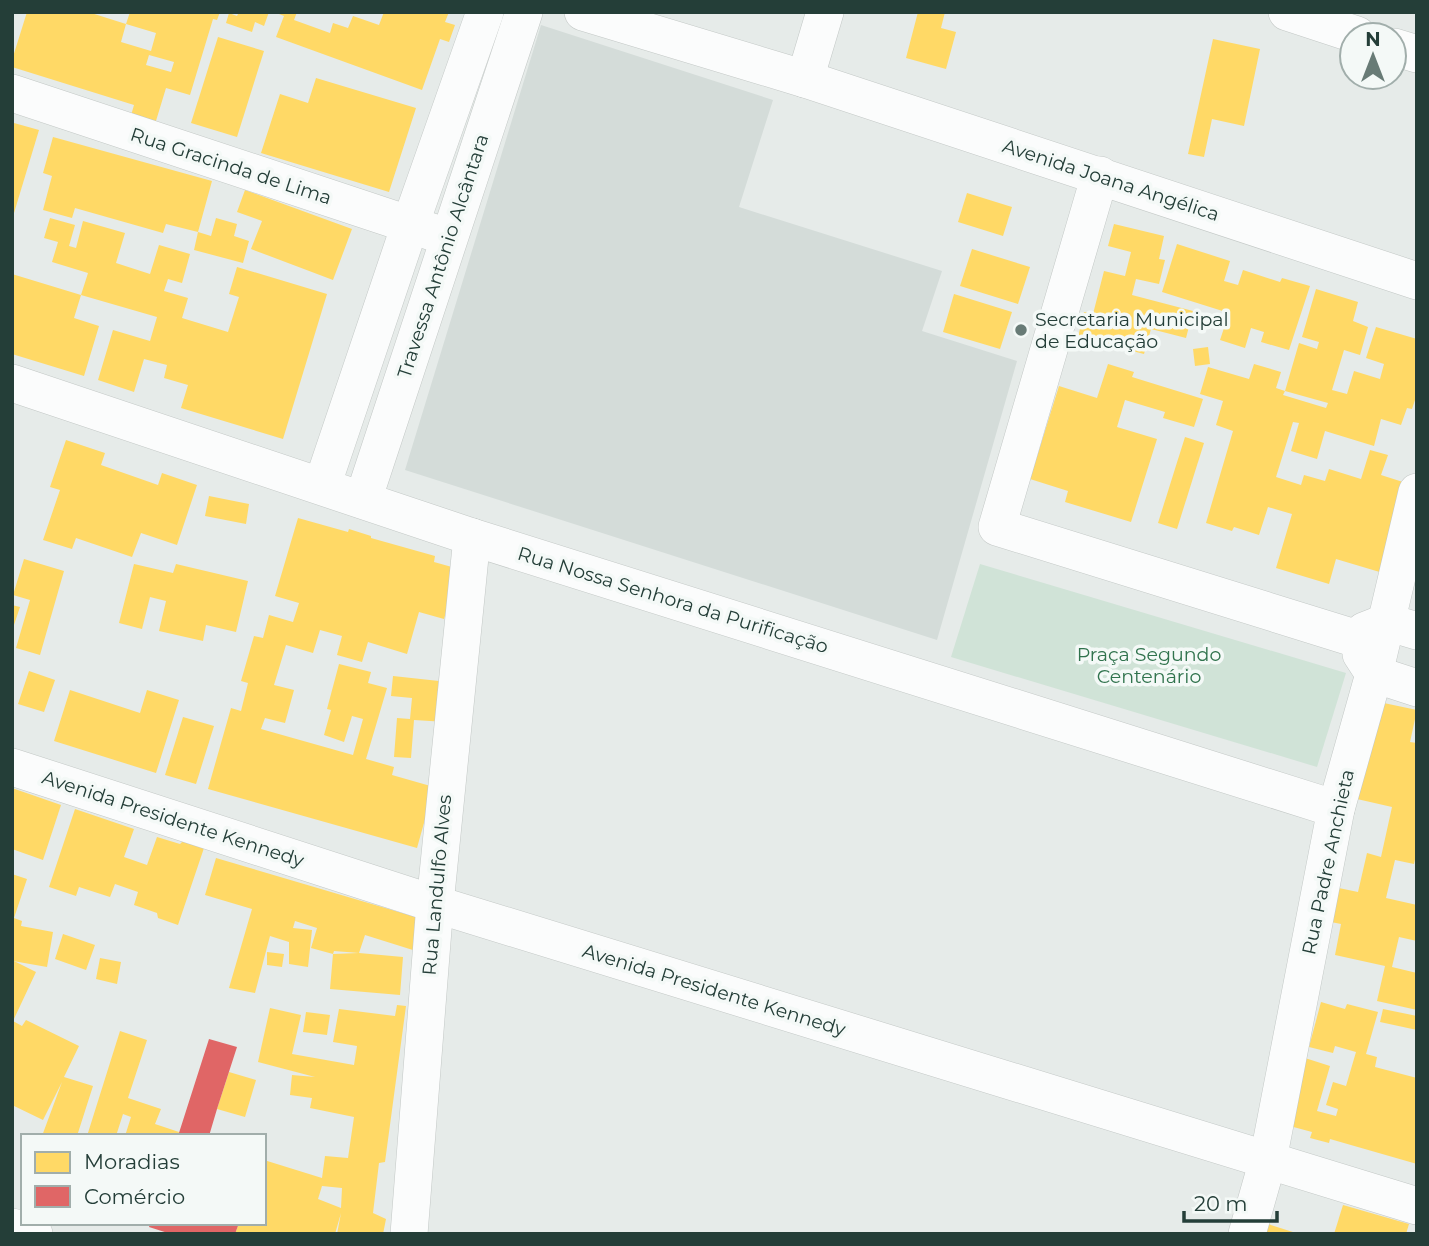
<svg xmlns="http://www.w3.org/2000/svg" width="1429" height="1246" font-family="Montserrat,sans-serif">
<rect width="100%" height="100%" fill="#e6ebe9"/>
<polygon fill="#d4dcd9" points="541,25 773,100 739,207 942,271 922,331 1017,361 937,640 405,470"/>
<polygon fill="#d0e3d7" points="980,564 1346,673 1317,767 951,657"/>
<g fill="#ffd966" fill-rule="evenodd">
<path d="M27,12H88L126,24L130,12H220L217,20L213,19L190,95L166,88L152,134L128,126L134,105L12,67V60ZM126,24L156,33L151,51L121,42ZM149,55L174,62L171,72L146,65Z"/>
<polygon points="239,12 269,12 264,26 255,22 252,32 226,23 229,13 237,16"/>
<polygon points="274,12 297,12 294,20 330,33 333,23 348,28 353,16 379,25 384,12 449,12 445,22 455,25 449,42 440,39 422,90 276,37 284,16"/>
<polygon points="918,12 945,12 941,28 956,32 946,69 906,58"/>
<polygon points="218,37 264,51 237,137 191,123"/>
<polygon points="1213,39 1260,49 1244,126 1212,119 1204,157 1188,154"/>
<polygon points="316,78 416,108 389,192 261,153 280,94 308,103"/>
<polygon points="14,123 39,130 14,213 12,212"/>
<polygon points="53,137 212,181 198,232 166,224 163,233 75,208 72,218 43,210 52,176 43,173"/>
<polygon points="245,190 352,229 333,280 251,249 262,221 237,212"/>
<polygon points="967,193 1012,207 1003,236 958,222"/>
<polygon points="50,218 75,225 69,246 76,248 83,221 125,233 116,263 150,274 159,245 190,254 182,283 168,279 164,291 188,298 182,318 228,332 239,297 229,294 237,267 327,294 283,439 181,408 188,385 164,378 167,365 144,359 134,392 98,380 113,330 150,341 157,317 81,295 88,273 52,262 58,242 44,238"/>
<polygon points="216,218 237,224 234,236 249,241 243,263 194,250 198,232 211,236"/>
<polygon points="1114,224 1164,236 1159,259 1165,260 1159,284 1136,279 1132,295 1193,311 1186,338 1151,329 1144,354 1078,337 1084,312 1093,314 1104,271 1125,276 1131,252 1108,246"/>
<polygon points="1177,244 1230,261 1224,281 1238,285 1243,270 1280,282 1282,278 1310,286 1289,350 1261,342 1264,332 1251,328 1245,348 1220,340 1229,313 1162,292"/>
<polygon points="972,249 1030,267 1018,304 960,286"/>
<polygon points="12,274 81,295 74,318 99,326 84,376 12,354"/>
<polygon points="1316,289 1358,302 1353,321 1368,327 1360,355 1344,350 1332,390 1347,394 1354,371 1380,379 1384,364 1366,358 1376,327 1417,339 1417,394 1412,409 1407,408 1401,425 1381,419 1374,446 1325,431 1317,459 1291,451 1299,423 1293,422 1276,477 1301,485 1304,475 1325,481 1329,469 1361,479 1370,450 1388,455 1381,475 1406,483 1383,573 1336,559 1329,584 1276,568 1292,514 1268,507 1259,535 1234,527 1232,531 1206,523 1233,431 1216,425 1223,401 1200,394 1208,367 1249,379 1254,364 1281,372 1276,388 1285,391 1283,395 1326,408 1328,403 1285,391 1299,343 1317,349 1319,342 1302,337"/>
<polygon points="954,294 1012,312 1000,349 943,332"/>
<polygon points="1208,347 1210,364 1195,366 1193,349"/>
<polygon points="1108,364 1134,372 1132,377 1203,399 1194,427 1163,418 1165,412 1125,400 1117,427 1157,439 1131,522 1065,502 1068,491 1030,479 1059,386 1097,398"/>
<polygon points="1185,437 1204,443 1177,529 1158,523"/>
<polygon points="66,440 105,453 101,465 158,485 162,473 197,485 177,545 141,533 132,557 76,538 72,549 43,540 60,490 50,487"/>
<polygon points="209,496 249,504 246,524 205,516"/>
<polygon points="298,518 348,532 349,529 371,536 371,538 435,556 434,562 459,569 444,619 419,612 407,654 368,642 362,662 337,655 342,636 320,630 313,653 286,645 274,685 294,690 285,723 265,718 261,729 353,755 363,719 352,716 344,742 324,735 331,710 327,709 339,664 371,672 368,683 387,688 366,759 394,767 392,775 434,787 417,848 208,789 231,708 241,711 248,683 241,681 254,636 263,638 269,615 293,622 299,603 275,596"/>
<polygon points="24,559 64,571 40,655 16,648 30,600 13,595"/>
<polygon points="134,564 173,573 176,564 248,581 236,632 206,625 203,641 159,631 166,601 150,597 142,629 119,623"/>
<polygon points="12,605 20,607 13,628 12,628"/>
<polygon points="29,671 55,680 44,712 18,704"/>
<polygon points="393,676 439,681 437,700 448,701 446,722 414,720 411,758 394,757 397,718 410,719 412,698 391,696"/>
<polygon points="70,690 140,713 147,690 179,700 156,773 54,741"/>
<polygon points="1379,702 1417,710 1410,742 1417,743 1417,850 1414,864 1395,860 1386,898 1417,905 1417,941 1399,937 1392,967 1417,973 1417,1010 1377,1001 1385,966 1335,955 1341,924 1326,921 1334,887 1358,892 1367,853 1381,857 1392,807 1357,799"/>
<polygon points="183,717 214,726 196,784 165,775"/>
<polygon points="12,788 61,805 43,860 12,849"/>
<polygon points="75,809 134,829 124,857 147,865 157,837 180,844 183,841 204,848 178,925 158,918 157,913 134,905 138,892 115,884 110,897 79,887 76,896 49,887"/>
<polygon points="216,858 426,920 416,951 365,935 359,953 403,957 400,995 330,989 333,954 359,953 334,951 333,954 311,948 317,928 295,921 293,928 312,930 308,967 289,964 289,942 270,936 255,993 229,988 252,909 205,895"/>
<polygon points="12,874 27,879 14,918 22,921 21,926 53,932 47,967 13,961"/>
<polygon points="63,934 95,945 86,970 55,959"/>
<polygon points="267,952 284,954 282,967 267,965"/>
<polygon points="100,958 121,962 117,984 96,979"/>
<polygon points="12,960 36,972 13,1021 22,1026 26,1020 79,1046 64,1077 93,1086 77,1136 42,1136 62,1082 43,1120 12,1105"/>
<polygon points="1321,1002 1345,1009 1347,1004 1378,1012 1366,1054 1377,1057 1375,1067 1417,1078 1417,1164 1330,1139 1329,1143 1310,1138 1312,1132 1286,1125 1305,1058 1330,1066 1317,1111 1336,1116 1338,1109 1326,1105 1333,1082 1346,1086 1356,1052 1335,1046 1333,1053 1309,1047"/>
<path d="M397,1005L406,1006L385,1162L379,1163L373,1213L386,1219L383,1234H337L341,1213L335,1234H235L239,1223H264V1160L322,1178L325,1156L348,1158L354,1117L310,1108L312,1098L290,1095L292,1075L315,1077L258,1062L270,1008L301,1015L292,1054L354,1065L357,1046L333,1042L339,1009L395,1016ZM322,1186L342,1188L341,1208L318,1199Z"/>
<polygon points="1383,1009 1417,1016 1417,1030 1380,1022"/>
<polygon points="306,1012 330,1015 327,1035 303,1032"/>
<polygon points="120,1031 147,1040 128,1098 161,1109 155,1124 179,1132 178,1136 125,1136 131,1117 123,1114 116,1136 87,1136"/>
<polygon points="229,1072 256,1080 245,1117 217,1109"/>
<polygon points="1343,1205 1409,1224 1406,1234 1334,1234"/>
<polygon points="1268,1224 1296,1233 1296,1234 1265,1234"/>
</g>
<g fill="#e06666">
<polygon points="209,1039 237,1047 217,1109 209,1136 178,1136"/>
<polygon points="150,1223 239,1223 235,1234 171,1234 149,1227"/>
</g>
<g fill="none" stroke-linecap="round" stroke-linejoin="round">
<defs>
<g id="minor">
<polyline points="583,12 805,79 1417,281"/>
<polyline points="1287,12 1357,35"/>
<polyline points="1394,47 1417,54"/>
<polyline points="805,79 825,12"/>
<polyline points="12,93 432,232"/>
<polyline points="1100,175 997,527 1351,637"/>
<polyline points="12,383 472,537 1336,809"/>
<polyline points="322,486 410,225 485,12"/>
<polyline points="363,500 524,12"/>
<polyline points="1364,631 1387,622 1417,631"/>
<polyline points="1361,654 1374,674 1417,688"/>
<polyline points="12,767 435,904 1417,1206"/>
<polyline points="12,1227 34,1234"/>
<polyline points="409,1234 435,904 472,537"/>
<polyline points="1247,1234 1268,1160 1336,809 1374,674 1417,492"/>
</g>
</defs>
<use href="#minor" stroke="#c3c8c6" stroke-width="38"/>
<use href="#minor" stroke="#fbfcfc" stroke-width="37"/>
</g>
<circle fill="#687b76" stroke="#f4f9f7" stroke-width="2.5" cx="1021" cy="330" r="7"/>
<g text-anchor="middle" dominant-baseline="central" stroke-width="7" stroke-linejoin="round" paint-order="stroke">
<g font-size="19" fill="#243e38" stroke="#f4f9f7">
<text transform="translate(231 166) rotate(18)">Rua Gracinda de Lima</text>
<text transform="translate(1111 180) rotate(18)">Avenida Joana Angélica</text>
<text transform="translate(443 256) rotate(-72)">Travessa Antônio Alcântara</text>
<text transform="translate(673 600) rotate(17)">Rua Nossa Senhora da Purificação</text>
<text transform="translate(173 819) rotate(18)">Avenida Presidente Kennedy</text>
<text transform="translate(1328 862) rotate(-78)">Rua Padre Anchieta</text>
<text transform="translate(437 885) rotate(-85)">Rua Landulfo Alves</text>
<text transform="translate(714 990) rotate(17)">Avenida Presidente Kennedy</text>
</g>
<g font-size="19" fill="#243e38" stroke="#f4f9f7" text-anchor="start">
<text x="1035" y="319">Secretaria Municipal<tspan x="1035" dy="22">de Educação</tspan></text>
</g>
<g font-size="19" fill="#30734d" stroke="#f4f9f7">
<text x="1149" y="654">Praça Segundo<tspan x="1149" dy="22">Centenário</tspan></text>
</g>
</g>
<rect width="1429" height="1246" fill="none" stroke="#243e38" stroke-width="28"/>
<rect x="21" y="1134" width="245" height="91" fill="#f4f9f7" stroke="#a1aeab" stroke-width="2"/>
<rect x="35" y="1152" width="35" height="21" fill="#ffd966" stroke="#a1aeab" stroke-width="2"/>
<text x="84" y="1169" font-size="21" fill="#243e38">Moradias</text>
<rect x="35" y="1186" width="35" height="21" fill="#e06666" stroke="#a1aeab" stroke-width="2"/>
<text x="84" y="1204" font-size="21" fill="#243e38">Comércio</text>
<g transform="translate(1373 56)"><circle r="33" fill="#f4f9f7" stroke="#a1aeab" stroke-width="2"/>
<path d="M0-5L12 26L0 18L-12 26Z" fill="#687b76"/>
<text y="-10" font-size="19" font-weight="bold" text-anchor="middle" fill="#243e38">N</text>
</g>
<path d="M1184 1211v10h93v-10" fill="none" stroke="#243e38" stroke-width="3.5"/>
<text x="1194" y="1211" font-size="21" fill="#243e38" stroke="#f4f9f7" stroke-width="5" paint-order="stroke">20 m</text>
</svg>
